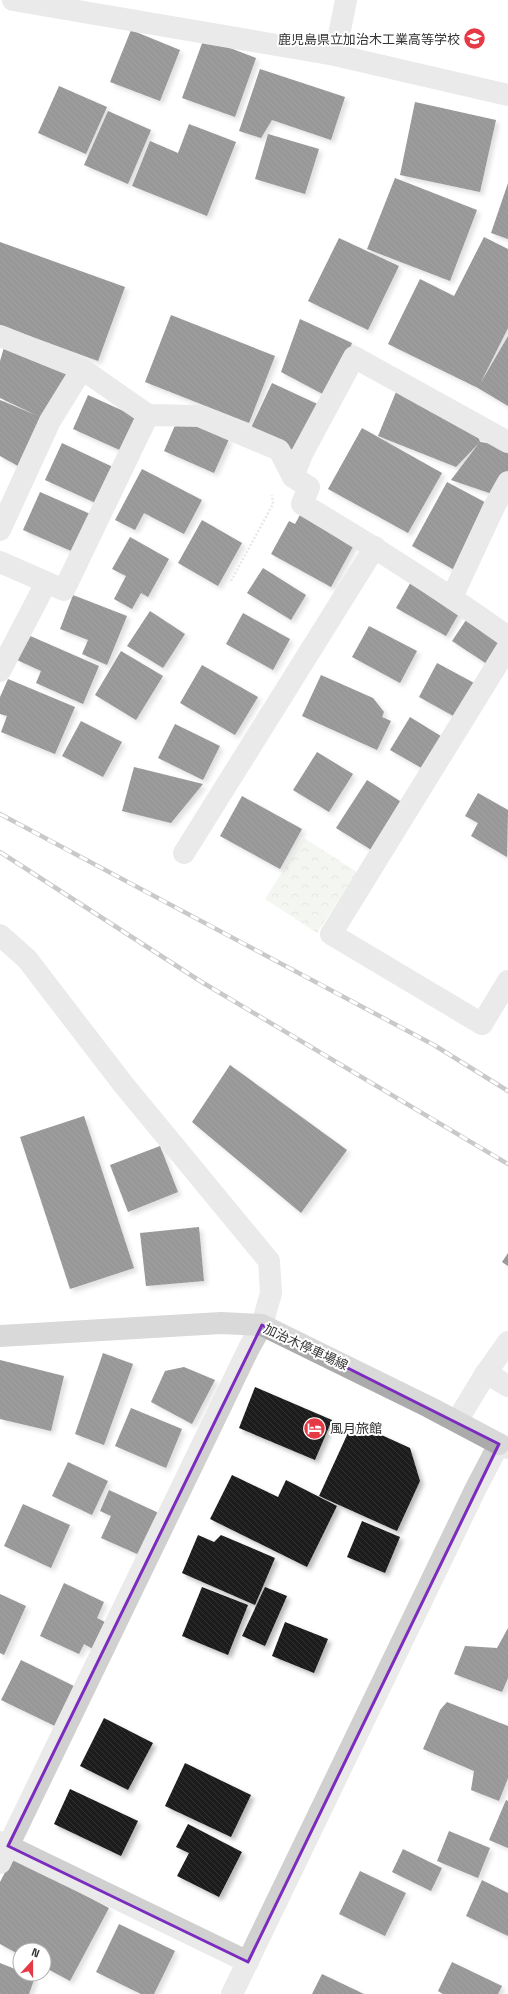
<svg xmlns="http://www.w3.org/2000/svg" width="508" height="1994" font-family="'Space Grotesk','Noto Sans JP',sans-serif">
<defs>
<pattern id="forest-crowns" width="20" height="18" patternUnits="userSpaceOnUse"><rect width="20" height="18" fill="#e6ecdf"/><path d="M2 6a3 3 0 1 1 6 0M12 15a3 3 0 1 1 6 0" fill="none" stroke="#c6cbc0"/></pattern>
<pattern id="building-back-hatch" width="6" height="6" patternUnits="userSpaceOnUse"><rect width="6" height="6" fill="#1a1a1a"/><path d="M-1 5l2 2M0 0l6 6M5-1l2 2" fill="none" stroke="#333"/></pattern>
<filter id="shadow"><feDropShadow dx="3.5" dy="3.5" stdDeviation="2" flood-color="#0004"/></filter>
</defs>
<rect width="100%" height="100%" fill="#fff"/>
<polygon fill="url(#forest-crowns)" points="304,838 357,872 317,933 265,899"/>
<g fill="url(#building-back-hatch)" filter="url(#shadow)">
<polygon points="131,30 180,50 160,101 110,82"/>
<polygon points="204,38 256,58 235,117 182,98"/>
<polygon points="260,69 345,97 331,140 272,120 261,138 239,131"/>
<polygon points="59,86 107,107 86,154 38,133"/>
<polygon points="415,102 496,120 480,192 400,175"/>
<polygon points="108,111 151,130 128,184 84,165"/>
<polygon points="189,124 236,142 207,216 132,186 150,141 178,153"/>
<polygon points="268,134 319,149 305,194 255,179"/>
<polygon points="395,178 477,210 450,281 367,249"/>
<polygon points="508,183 508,239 491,233"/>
<polygon points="484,237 508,249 508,328 480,384 508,336 508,406 478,388 388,344 420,279 454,296"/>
<polygon points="339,238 399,266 368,330 308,301"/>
<polygon points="0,242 125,287 98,361 0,325"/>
<polygon points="171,315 275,356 249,423 145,382"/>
<polygon points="300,319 352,343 332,399 281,372"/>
<polygon points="5,344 72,373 27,471 0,456 0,400 38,416 0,398 0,361"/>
<polygon points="272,383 324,407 302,454 250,430"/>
<polygon points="396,392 473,423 480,442 508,446 508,477 501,497 451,480 479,443 456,467 378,436"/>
<polygon points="88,395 139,418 124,452 73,429"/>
<polygon points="187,420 229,439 214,473 164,451 176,423"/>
<polygon points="362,428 442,473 408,533 328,489"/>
<polygon points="62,443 117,469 100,505 45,480"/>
<polygon points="142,469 202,500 184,534 144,513 135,530 115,520"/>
<polygon points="447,482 494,507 458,572 412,546"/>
<polygon points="40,492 95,516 78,554 23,530"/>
<polygon points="301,513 355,543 331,587 271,554 289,521 295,524"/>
<polygon points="202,520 242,543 218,586 178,563"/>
<polygon points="130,537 169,559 148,597 141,593 132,609 114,599 126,576 112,569"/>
<polygon points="263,568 306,595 291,620 247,593"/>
<polygon points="412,580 462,608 446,636 396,608"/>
<polygon points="73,595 127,616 107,665 82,654 88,640 60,629"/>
<polygon points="150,611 185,634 163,668 127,646"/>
<polygon points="243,613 290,639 273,670 226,644"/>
<polygon points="468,617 503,640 487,664 452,641"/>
<polygon points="369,626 417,651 400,683 352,657"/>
<polygon points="28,635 99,666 83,704 36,683 41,671 17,660"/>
<polygon points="121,651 163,676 136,720 95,695"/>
<polygon points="437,663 476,684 457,718 419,697"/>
<polygon points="202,665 258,697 235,735 180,703"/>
<polygon points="321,675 373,698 384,712 382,717 391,721 377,750 302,716"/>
<polygon points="8,679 75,707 55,754 1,732 7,716 0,714 0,697"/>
<polygon points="410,717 444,738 425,770 390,750"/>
<polygon points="81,721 122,742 103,777 62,756"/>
<polygon points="175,724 220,746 203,780 158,758"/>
<polygon points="317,752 353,774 329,812 293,790"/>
<polygon points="134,767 203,784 171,823 122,811"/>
<polygon points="367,780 403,803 373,851 336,828"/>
<polygon points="478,793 508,810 507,857 471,836 478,823 465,816"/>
<polygon points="242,796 302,829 280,869 220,836"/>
<polygon points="230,1065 347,1150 301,1213 192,1122"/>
<polygon points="84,1116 134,1268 70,1289 20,1137"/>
<polygon points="160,1146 178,1192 128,1212 110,1165"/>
<polygon points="199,1227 204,1281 146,1286 140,1233"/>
<polygon points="508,1253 508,1266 502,1262"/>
<polygon points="103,1353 133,1364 104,1445 75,1434"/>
<polygon points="0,1360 64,1376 51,1431 0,1419"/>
<polygon points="184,1367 215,1380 192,1424 151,1402 165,1371"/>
<polygon points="255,1387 332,1420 315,1460 239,1428"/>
<polygon points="131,1408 182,1429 166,1468 115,1446"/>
<polygon points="353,1422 410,1448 420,1481 397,1531 319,1496"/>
<polygon points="68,1462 108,1481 92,1515 52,1496"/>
<polygon points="232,1475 278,1497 286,1480 337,1506 307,1567 210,1519"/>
<polygon points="109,1490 163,1515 144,1557 101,1538 111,1516 100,1511"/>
<polygon points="23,1504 70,1525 51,1568 4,1546"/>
<polygon points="362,1521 400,1537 385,1573 347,1557"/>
<polygon points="198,1535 214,1542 221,1535 275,1558 255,1605 182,1573"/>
<polygon points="64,1583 104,1602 97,1618 107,1623 95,1650 84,1644 79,1654 40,1636"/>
<polygon points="202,1587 248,1605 228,1655 182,1636"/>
<polygon points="265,1587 287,1596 265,1646 242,1636"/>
<polygon points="0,1594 26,1606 4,1655 0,1653"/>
<polygon points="285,1622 328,1639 314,1673 272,1656"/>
<polygon points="508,1628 508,1678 502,1692 454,1674 465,1646 497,1648"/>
<polygon points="21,1660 76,1687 57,1727 1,1700"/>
<polygon points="447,1702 508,1726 508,1778 499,1801 471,1790 474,1771 423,1749 440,1710"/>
<polygon points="104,1718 153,1743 128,1790 80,1766"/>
<polygon points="185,1763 251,1795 231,1837 165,1806"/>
<polygon points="70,1789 138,1821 121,1856 54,1824"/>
<polygon points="506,1800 508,1801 508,1848 489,1840"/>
<polygon points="188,1824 242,1852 219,1897 177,1876 189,1853 176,1847"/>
<polygon points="449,1831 490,1848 478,1878 437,1861"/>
<polygon points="403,1849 442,1868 431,1891 392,1872"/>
<polygon points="13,1857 109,1908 70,1981 44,1967 44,1950 20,1950 20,1955 0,1944 0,1882"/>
<polygon points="360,1871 406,1893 385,1936 339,1914"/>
<polygon points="482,1880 508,1893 508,1936 466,1916"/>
<polygon points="119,1924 175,1951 154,1994 141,1994 96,1972"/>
<polygon points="452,1962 502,1986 498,1994 443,1994 438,1991"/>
<polygon points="0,1963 20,1971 20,1974 28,1974 35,1977 29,1994 0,1994"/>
<polygon points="322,1974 364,1994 312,1994"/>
</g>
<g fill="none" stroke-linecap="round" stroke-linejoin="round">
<polyline stroke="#cdcdcd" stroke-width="2.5" stroke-dasharray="2 2" stroke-linecap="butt" points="231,581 273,504 272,495"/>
<g stroke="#d0d0d0" stroke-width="22">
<polyline points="13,0 335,55 508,95"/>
<polyline points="335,55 346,0"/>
<path d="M0,336L82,369L148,415L199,416L279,450L293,477L309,487L302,504C373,546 441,589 508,637"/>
<polyline points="293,477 302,454 354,357 508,442"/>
<polyline points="0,530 50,421 82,369"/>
<polyline points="0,562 64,590 148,415"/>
<polyline points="452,597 494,507 508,482"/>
<polyline points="508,647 331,934 482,1024 508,981"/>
<polyline points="0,671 46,583"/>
<polyline points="184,853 375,547"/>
<polyline points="0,935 27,959 123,1084 269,1261 271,1293 262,1325 249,1348 0,1863"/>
<polyline points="486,1373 508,1386"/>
<polyline points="457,1421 486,1373 508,1342"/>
<polyline points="0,1842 248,1962"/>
<polyline points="232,1994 476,1488 499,1444 508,1448"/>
</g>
<polyline stroke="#ababab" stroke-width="22" points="0,1336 221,1323 262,1325 429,1407 499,1444"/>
<defs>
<g id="rail">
<polyline points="0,814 434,1045 508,1091"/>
<polyline points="0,852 200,981 508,1164"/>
</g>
</defs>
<use href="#rail" stroke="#888" stroke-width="4.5"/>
<use href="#rail" stroke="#fff" stroke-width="3" stroke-dasharray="9" stroke-linecap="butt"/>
</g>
<path d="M0 0H508V1994H0ZM262,1325L499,1444L248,1962L8,1846Z" fill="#fff" fill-opacity=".55" fill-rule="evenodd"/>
<path fill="none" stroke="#7b2cbf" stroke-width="3" stroke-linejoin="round" d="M262,1325L499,1444L248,1962L8,1846Z"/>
<defs>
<symbol id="school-disc" viewBox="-11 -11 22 22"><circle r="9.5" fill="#e63946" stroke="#fff"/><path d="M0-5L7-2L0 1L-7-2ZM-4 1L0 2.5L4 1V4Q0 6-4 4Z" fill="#fff"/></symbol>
<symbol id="hotel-disc" viewBox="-11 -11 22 22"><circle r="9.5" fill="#e63946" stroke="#fff"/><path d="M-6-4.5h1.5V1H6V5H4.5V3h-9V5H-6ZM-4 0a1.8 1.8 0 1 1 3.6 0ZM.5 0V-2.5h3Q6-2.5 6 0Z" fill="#fff"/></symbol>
</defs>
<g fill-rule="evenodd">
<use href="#school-disc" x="462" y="26" width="25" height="25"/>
<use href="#hotel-disc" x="302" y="1416" width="25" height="25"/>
</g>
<g text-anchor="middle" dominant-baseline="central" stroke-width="4" stroke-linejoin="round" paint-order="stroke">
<g font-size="13" fill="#333" stroke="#fff" text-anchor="end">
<text x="460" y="39">鹿児島県立加治木工業高等学校</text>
<text x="330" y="1428" text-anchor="start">風月旅館</text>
</g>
<g font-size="13" fill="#333" stroke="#fff">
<text transform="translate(306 1347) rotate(25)">加治木停車場線</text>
</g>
</g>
<g transform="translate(32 1962) rotate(21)"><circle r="19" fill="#ffffff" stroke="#adadad"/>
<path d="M0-3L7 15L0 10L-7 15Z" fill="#e63946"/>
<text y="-6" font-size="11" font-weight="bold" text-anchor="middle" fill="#333333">N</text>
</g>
</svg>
